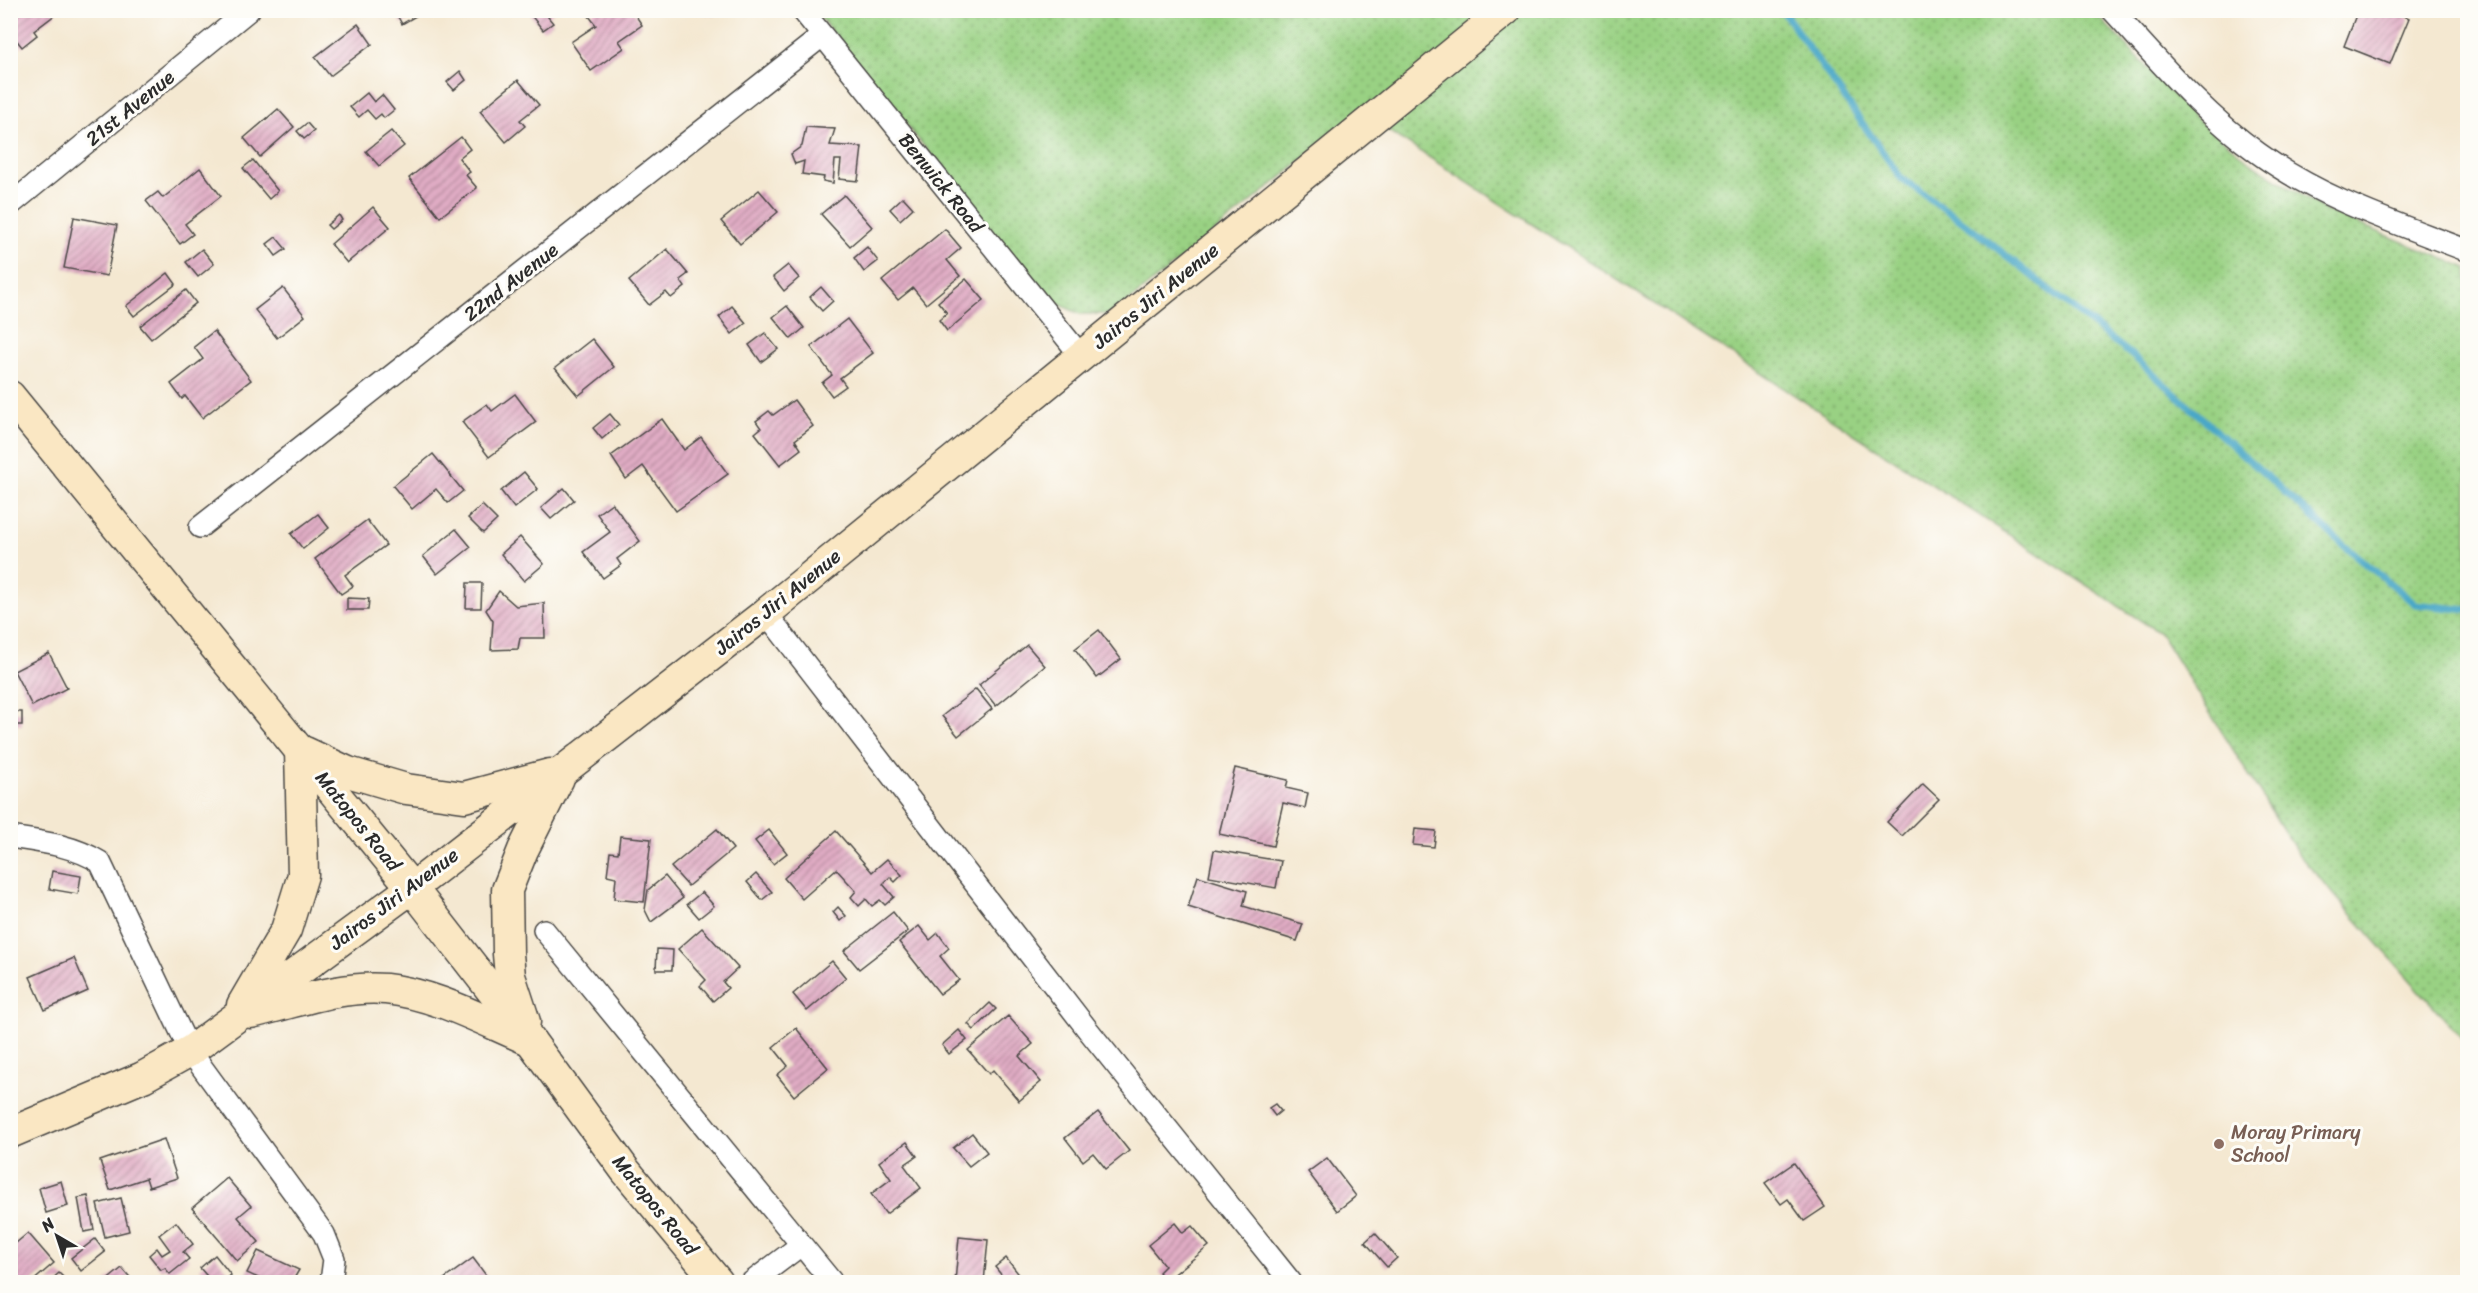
<svg xmlns="http://www.w3.org/2000/svg" width="2478" height="1293" font-family="Sriracha,sans-serif">
<defs>
<pattern id="grass-dots" width="8" height="8" patternUnits="userSpaceOnUse" patternTransform="scale(1.5)"><rect width="8" height="8" fill="#99d183"/><path d="M2 2h.1M6 6h.1" fill="none" stroke="#7daa6b" stroke-width="1.8" stroke-linecap="round"/></pattern>
<pattern id="building-hatch" width="6" height="6" patternUnits="userSpaceOnUse" patternTransform="scale(1.5)"><rect width="6" height="6" fill="#e0acc4"/><path d="M-1 1l2-2M0 6l6-6M5 7l2-2" fill="none" stroke="#b68c9f"/></pattern>
</defs>
<rect width="100%" height="100%" fill="#fdfcf7"/>
<filter id="ink" filterUnits="userSpaceOnUse"><feTurbulence type="fractalNoise" baseFrequency=".0167" numOctaves="2"/><feDisplacementMap in="SourceGraphic" scale="12" xChannelSelector="R" yChannelSelector="G"/><feConvolveMatrix kernelMatrix="1 2 1 2 8 2 1 2 1" color-interpolation-filters="sRGB"/></filter>
<filter id="wash" filterUnits="userSpaceOnUse"><feTurbulence type="fractalNoise" baseFrequency=".008" numOctaves="4" result="noise"/><feDisplacementMap in="SourceGraphic" scale="24" xChannelSelector="R" yChannelSelector="G"/><feGaussianBlur stdDeviation="1.35" result="paint"/><feColorMatrix in="noise" values="0 0 0 0 0 0 0 0 0 0 0 0 0 0 0 0 0 1.4 0 .05"/><feComposite in="paint" operator="in"/></filter>
<g filter="url(#wash)">
<rect width="100%" height="100%" fill="#f4e8d1"/>
<polygon fill="url(#grass-dots)" stroke="#627e57" stroke-width="1.5" points="815,11 2093,11 2194,116 2254,165 2327,211 2467,268 2467,1044 2299,855 2160,633 1361,113 1113,314 1080,314 1046,298"/>
<g fill="none" stroke-linecap="round" stroke-linejoin="round">
<polyline stroke="#48a7c7" stroke-width="7" points="1778,10 1785,14 1901,178 1974,230 2134,357 2347,548 2415,604 2468,610"/>
</g>
<g id="blocks">
<g fill="url(#building-hatch)">
<polygon points="10,10 53,10 56,14 34,31 37,35 22,47 10,32"/>
<polygon points="394,10 426,10 402,24"/>
<polygon points="533,10 555,10 548,17 553,23 543,30 529,13"/>
<polygon points="596,10 603,10 605,13 610,10 632,10 642,25 619,41 624,48 591,71 571,42 596,25 589,16"/>
<polygon points="689,10 727,10 726,15 716,14 716,16"/>
<polygon points="2358,10 2389,10 2409,18 2390,64 2344,46"/>
<polygon points="358,24 372,44 330,76 315,57"/>
<polygon points="460,71 466,80 454,90 447,82"/>
<polygon points="518,80 539,105 520,120 525,126 506,142 480,111"/>
<polygon points="367,93 374,102 382,95 394,110 384,118 381,114 375,119 367,110 359,117 350,107"/>
<polygon points="278,109 294,127 260,157 244,138"/>
<polygon points="307,123 314,131 304,139 297,131"/>
<polygon points="806,127 835,129 830,145 862,147 858,181 839,179 841,160 835,160 833,183 823,181 824,177 802,174 804,161 795,164 791,154 802,146"/>
<polygon points="391,131 404,146 379,166 366,151"/>
<polygon points="461,137 470,149 459,158 470,172 466,175 477,188 440,217 409,178"/>
<polygon points="253,160 278,191 269,199 243,168"/>
<polygon points="200,168 221,196 185,224 193,234 180,244 146,201 158,192 163,198"/>
<polygon points="759,190 778,212 740,244 721,221"/>
<polygon points="844,195 872,227 850,246 821,214"/>
<polygon points="903,197 913,208 900,220 890,209"/>
<polygon points="373,207 390,227 347,263 331,244"/>
<polygon points="339,215 342,220 331,229 327,225"/>
<polygon points="74,217 117,225 107,276 64,268"/>
<polygon points="945,229 961,248 947,260 960,276 926,304 913,288 898,300 882,281"/>
<polygon points="276,237 286,249 276,256 267,244"/>
<polygon points="867,247 878,261 864,272 854,258"/>
<polygon points="202,249 214,264 198,277 186,262"/>
<polygon points="667,249 688,274 680,280 685,287 671,298 666,292 649,305 629,281"/>
<polygon points="788,265 799,278 784,291 773,277"/>
<polygon points="168,273 176,284 134,316 126,306"/>
<polygon points="966,279 984,300 947,331 939,320 947,313 938,302"/>
<polygon points="821,287 833,301 822,311 810,297"/>
<polygon points="283,288 305,316 277,338 255,310"/>
<polygon points="186,290 196,303 151,339 140,326"/>
<polygon points="732,306 746,323 732,334 719,317"/>
<polygon points="787,306 804,328 791,339 773,317"/>
<polygon points="847,319 873,353 840,378 846,386 832,396 822,383 832,375 811,347"/>
<polygon points="214,331 251,380 202,418 185,396 182,399 171,384 203,359 194,347"/>
<polygon points="765,333 778,349 761,362 749,345"/>
<polygon points="592,339 614,367 578,396 555,368"/>
<polygon points="515,394 536,422 489,457 462,422 487,404 492,411"/>
<polygon points="794,400 813,426 795,440 801,449 780,465 755,433 761,428 756,421 769,411 773,415"/>
<polygon points="610,414 619,425 602,439 593,428"/>
<polygon points="662,419 684,450 701,437 728,474 676,511 643,466 626,479 611,456"/>
<polygon points="433,454 463,491 448,503 436,489 412,509 393,486"/>
<polygon points="524,472 538,489 514,508 501,491"/>
<polygon points="564,488 574,500 551,519 541,508"/>
<polygon points="612,503 640,541 617,559 621,565 603,578 583,552 610,532 597,514"/>
<polygon points="482,505 497,520 483,533 468,518"/>
<polygon points="318,514 329,528 303,549 291,534"/>
<polygon points="367,520 386,545 345,575 353,586 341,594 315,559"/>
<polygon points="456,529 471,547 437,574 423,556"/>
<polygon points="520,537 544,564 524,581 501,554"/>
<polygon points="467,583 482,583 481,608 466,608"/>
<polygon points="499,591 516,606 544,603 545,638 520,638 518,649 491,650 493,621 486,610"/>
<polygon points="347,598 369,599 368,610 347,610"/>
<polygon points="1099,630 1121,659 1097,678 1075,649"/>
<polygon points="1027,645 1045,666 996,706 979,685"/>
<polygon points="49,653 67,688 32,706 14,671"/>
<polygon points="976,689 992,709 958,736 942,716"/>
<polygon points="10,712 22,712 22,725 11,725"/>
<polygon points="1235,768 1288,780 1286,788 1308,793 1305,808 1283,803 1273,846 1219,834"/>
<polygon points="1923,784 1939,799 1902,836 1887,822"/>
<polygon points="717,829 733,849 688,886 671,867"/>
<polygon points="1415,829 1436,831 1434,847 1413,845"/>
<polygon points="769,830 787,853 773,864 755,841"/>
<polygon points="836,831 872,872 887,859 902,875 895,882 890,877 883,884 894,897 885,905 880,900 872,906 866,899 859,906 851,897 856,891 836,869 802,899 784,878"/>
<polygon points="620,836 651,839 644,902 614,899 616,877 607,875 610,852 618,853"/>
<polygon points="1214,850 1281,861 1276,888 1209,876"/>
<polygon points="52,871 81,876 78,894 49,889"/>
<polygon points="756,874 772,892 762,900 747,882"/>
<polygon points="665,876 683,898 651,922 645,910 648,890"/>
<polygon points="1198,876 1247,891 1243,906 1303,924 1297,941 1188,907"/>
<polygon points="702,892 714,906 699,918 687,904"/>
<polygon points="838,907 846,916 840,921 833,912"/>
<polygon points="893,912 908,931 859,969 844,951"/>
<polygon points="919,926 930,940 938,933 949,948 940,956 959,980 940,994 899,942"/>
<polygon points="702,928 738,968 723,982 728,988 713,1001 700,986 706,980 678,949"/>
<polygon points="657,949 673,950 672,970 656,970"/>
<polygon points="74,958 88,991 45,1010 30,977"/>
<polygon points="832,961 846,978 807,1011 793,994"/>
<polygon points="990,1003 996,1009 974,1030 968,1024"/>
<polygon points="1008,1016 1033,1044 1019,1056 1041,1082 1019,1101 993,1070 989,1074 968,1050"/>
<polygon points="796,1028 828,1068 794,1096 777,1075 788,1066 773,1047"/>
<polygon points="959,1030 967,1040 949,1054 942,1045"/>
<polygon points="1275,1104 1281,1111 1275,1116 1269,1108"/>
<polygon points="1098,1112 1129,1151 1106,1169 1093,1153 1083,1161 1065,1138"/>
<polygon points="972,1133 987,1152 969,1166 953,1148"/>
<polygon points="164,1139 177,1178 149,1187 146,1178 110,1190 100,1161"/>
<polygon points="907,1142 917,1156 904,1165 921,1188 886,1214 871,1194 891,1179 879,1162"/>
<polygon points="1327,1158 1356,1196 1337,1211 1308,1172"/>
<polygon points="1794,1163 1825,1207 1804,1221 1788,1199 1781,1204 1765,1183"/>
<polygon points="227,1178 251,1206 238,1217 259,1242 237,1261 192,1208"/>
<polygon points="61,1181 68,1206 46,1213 39,1188"/>
<polygon points="88,1196 94,1230 84,1232 78,1198"/>
<polygon points="121,1198 129,1231 105,1237 97,1204"/>
<polygon points="176,1222 193,1244 183,1252 189,1259 170,1274 165,1268 161,1270 149,1255 157,1248 162,1255 170,1250 159,1235"/>
<polygon points="1175,1223 1183,1233 1192,1226 1209,1246 1166,1281 1159,1272 1165,1266 1148,1245"/>
<polygon points="28,1233 54,1263 32,1282 10,1282 10,1248"/>
<polygon points="1375,1233 1397,1258 1387,1267 1365,1242"/>
<polygon points="959,1237 988,1240 984,1282 955,1282"/>
<polygon points="95,1239 105,1252 81,1271 71,1258"/>
<polygon points="258,1251 299,1270 292,1282 267,1282 247,1273"/>
<polygon points="215,1255 231,1275 222,1282 212,1282 200,1268"/>
<polygon points="473,1258 491,1282 440,1282"/>
<polygon points="1006,1258 1025,1282 1007,1282 995,1267"/>
<polygon points="122,1268 134,1282 105,1282"/>
<polygon points="59,1273 68,1282 49,1282"/>
</g>
</g>
</g>
<g filter="url(#ink)">
<use href="#blocks" fill-opacity="0" stroke="#494744" stroke-width="1.5"/>
<g fill="none" stroke-linecap="round" stroke-linejoin="round">
<defs>
<g id="street">
<polyline points="802,10 1081,356"/>
<path d="M2112,10C2158,60 2202,113 2258,153C2321,199 2396,223 2468,251"/>
<polyline points="10,205 249,10"/>
<polyline points="200,527 822,36"/>
<polyline points="766,613 1088,1030 1291,1282"/>
<path d="M10,837C43,842 72,845 100,862L190,1051L324,1234L334,1259L331,1282"/>
<polyline points="544,930 832,1282"/>
<polyline points="752,1282 801,1245"/>
</g>
<g id="secondary">
<polyline points="10,396 412,888 530,1040 625,1170 718,1282"/>
<polyline points="305,752 348,772 406,789 464,797 550,774"/>
<polyline points="242,1005 286,930 303,875 300,750"/>
<path d="M251,1013C294,1003 341,985 386,989C435,994 482,1020 527,1039"/>
<polyline points="525,1022 510,976 508,954 507,890 523,850 559,778"/>
<polyline points="10,1133 143,1077 190,1051 412,888 766,613 1506,10"/>
</g>
</defs>
<use href="#street" stroke="#494744" stroke-width="24"/>
<use href="#secondary" stroke="#494744" stroke-width="33"/>
<use href="#street" stroke="#fff" stroke-width="21"/>
<use href="#secondary" stroke="#fae7c3" stroke-width="30"/>
</g>
</g>
<circle fill="#8d6e63" stroke="#fdfcf7" stroke-width="2" cx="2219" cy="1144" r="6"/>
<g text-anchor="middle" dominant-baseline="central" stroke-width="6" stroke-linejoin="round" paint-order="stroke">
<g font-size="20" fill="#2b2b2b" stroke="#fdfcf7">
<text transform="translate(130 108) rotate(-39)">21st Avenue</text>
<text transform="translate(941 183) rotate(51)">Benwick Road</text>
<text transform="translate(511 282) rotate(-38)">22nd Avenue</text>
<text transform="translate(1156 296) rotate(-39)">Jairos Jiri Avenue</text>
<text transform="translate(778 602) rotate(-39)">Jairos Jiri Avenue</text>
<text transform="translate(358 821) rotate(51)">Matopos Road</text>
<text transform="translate(394 899) rotate(-37)">Jairos Jiri Avenue</text>
<text transform="translate(655 1205) rotate(51)">Matopos Road</text>
</g>
<g font-size="20" fill="#785e54" stroke="#fdfcf7" text-anchor="start">
<text x="2231" y="1132">Moray Primary<tspan x="2231" dy="23">School</tspan></text>
</g>
</g>
<rect width="2478" height="1293" fill="none" stroke="#fdfcf7" stroke-width="36"/>
<g transform="translate(57 1236) rotate(321)" stroke="#fdfcf7" stroke-width="4.5" paint-order="stroke">
<path d="M0-4.5L10 22L0 15L-10 22Z" fill="#2b2b2b"/>
<text y="-9" font-size="16" font-weight="bold" text-anchor="middle" fill="#2b2b2b">N</text>
</g>
</svg>
